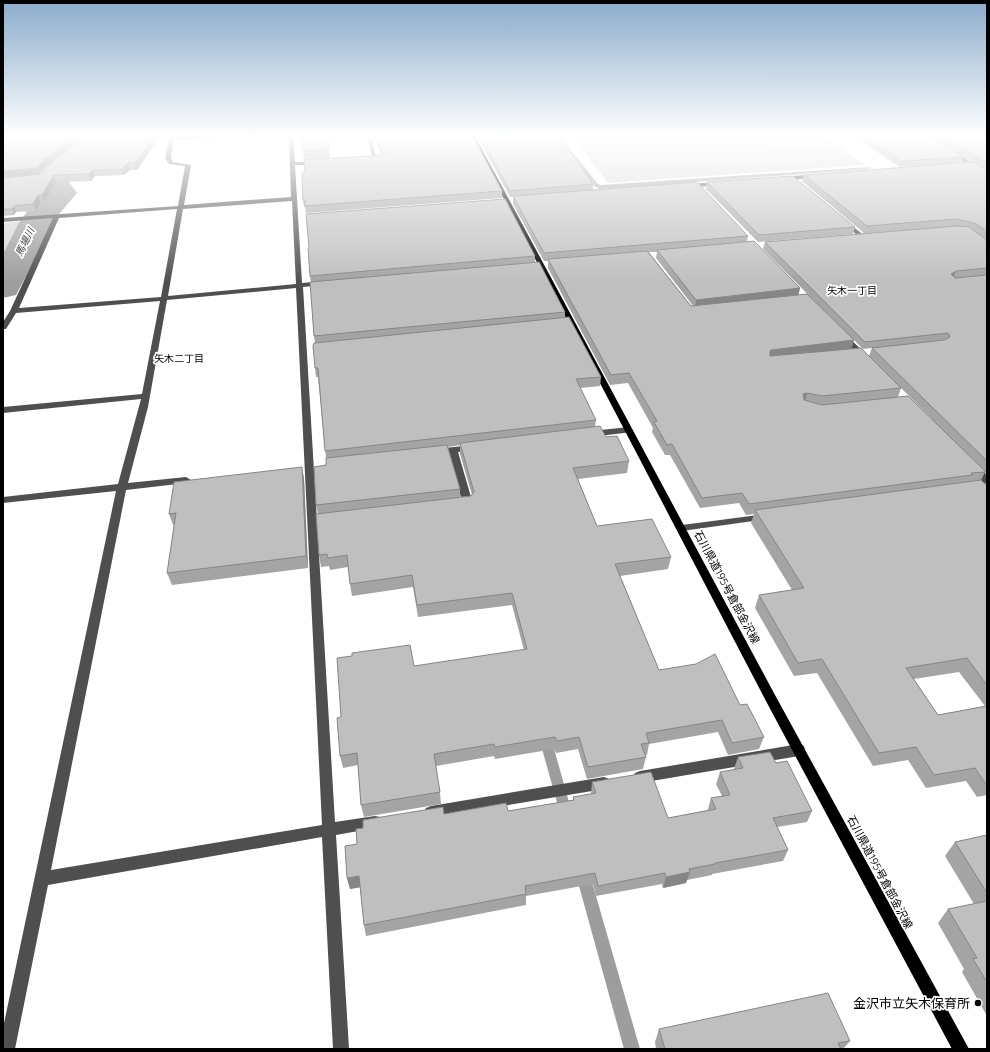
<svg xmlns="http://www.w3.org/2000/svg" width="990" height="1052" font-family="Quicksand,'Noto Sans JP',sans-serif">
<rect width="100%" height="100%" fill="#fff"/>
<g fill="#d6d6d6">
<polygon points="572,136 824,136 865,165 608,183"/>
<polygon points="25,221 20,236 3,266 3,223"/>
</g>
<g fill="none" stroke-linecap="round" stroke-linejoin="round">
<g fill="#9d9d9d" fill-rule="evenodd">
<polygon points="375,136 379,136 388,168 384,167"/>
<polygon points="556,136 560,136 598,184 601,185 869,167 871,168 869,169 600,189 594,186"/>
<polygon points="545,733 549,735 551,738 572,813 570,817 566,819 562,817 560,813 539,738 541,735"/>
<polygon points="583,869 588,871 590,875 640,1049 624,1049 576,875 578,871"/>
</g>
<path fill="#9d9d9d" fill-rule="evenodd" d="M84,136H114C103,153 81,160 69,176L67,179L77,193L53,221L49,233L16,295L3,298V254L20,221L33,204L46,192L36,181L50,161Z"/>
<g fill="#4f4f4f" fill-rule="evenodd">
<path d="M169,136H173L174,137L257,136L255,137L174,140L171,158L173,162L191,165L184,205L291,197L289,136H293L295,162L318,161L321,163L318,165H295L302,283L324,281L327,283L324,285L303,287L335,822L375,816L380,817L382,822L380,827L375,828L336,835L349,1049H333L322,837L48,885L15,1049H3V1028L116,491L3,503V497L118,484L141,399L3,413V407L142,394L160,301L16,313L6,329H3V322L10,311L53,218L3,222V218L178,206L185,166L169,164L165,158L169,139ZM292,201L296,284L168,296L183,209ZM177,209L161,297L19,308L59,218ZM296,288L322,825L51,870L126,490L186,483L191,480L186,477L128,483L148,407L167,300Z"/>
<polygon points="367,136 371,136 377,160 366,161 363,159 372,157"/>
<polygon points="950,152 954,152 987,172 987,176 950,154"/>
<polygon points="816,174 818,175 818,177 782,181 779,179 782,177"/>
<polygon points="720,182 722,183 722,185 686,188 683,186 686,184"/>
<polygon points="842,221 846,221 865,236 865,238 861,238 842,223"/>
<polygon points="839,334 845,334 868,356 868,360 862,360 839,338"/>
<polygon points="629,427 633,430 632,432 591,437 587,434 591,431"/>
<polygon points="472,445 475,446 476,448 475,450 458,452 473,504 471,506 462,507 457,504 462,501 449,453 436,455 431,452 436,449"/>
<polygon points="974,464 977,465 987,475 987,484 984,483 969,467"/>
<polygon points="765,514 768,515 770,517 768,519 682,531 677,528 682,525"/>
<polygon points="799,744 804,746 805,750 804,754 799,756 640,783 635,781 633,777 635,773 640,771"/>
<polygon points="604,777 609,779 611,783 609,787 604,789 431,818 426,816 424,812 426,808 431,806"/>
</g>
<polygon fill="#000" fill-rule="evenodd" points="471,136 475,136 775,695 969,1049 952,1049 767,703"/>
</g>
<g fill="#a4a4a4" fill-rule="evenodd">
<polygon points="86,136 46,166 39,174 42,174 160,136 137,170 130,170 124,175 95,176 91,181 56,182 44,202 41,202 36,211 16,212 14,215 3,216 3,178"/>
<polygon points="328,136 330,158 385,155 380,136 472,136 502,191 502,198 306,213 305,207 304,207 303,200 305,171 303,151"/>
<path d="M477,136H555L573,161L593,184V190L748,236L747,242L800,288L798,295L845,332L763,249L765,242L864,233L802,181L804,175L972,162L963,157L961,163L900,167L853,136H987V474L985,472L981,480L987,486V795L977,797L966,781L926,788L908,760L873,766L817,673L794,676L755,608L759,595L792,590L751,523L754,514L746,515L739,503L700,508L670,455H665L652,432L653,428L628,383L610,385L548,268V261H544L513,204V197H510ZM649,252H657L656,258L693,306H691ZM854,340L863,349L872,348L869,356L851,349ZM901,388L932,419L898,397ZM959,672L985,706L938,715L914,679Z"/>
<polygon points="707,182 855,227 853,234 758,242 706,189"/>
<path d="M535,256V262L565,312V318L601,377L600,386L580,388L596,420L595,427L629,461L627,473L578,479L597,526L671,557L668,569L620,576L659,670L740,705L764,737L759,749L728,755L718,732L649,744L647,755H645L646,757L643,769L587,779L578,749L556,753L554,749L495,759L494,756L436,766L440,792L441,804L364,817L361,805L358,765L343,768L340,756L341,717L414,666L524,650L512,605L418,617L413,587L352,596L350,584L348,567L330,570L329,566L321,567L319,555L318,514L316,505L326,465V458L318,377H316L315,368V343L314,336L311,282L310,276ZM460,445V454L472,495L471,496L460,497V489L448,447Z"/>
<polygon points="302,467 304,479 308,568 172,585 167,573 174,525 173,525 169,514"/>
<polygon points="738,757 776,763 812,811 807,822 777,827 788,850 783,861 712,874 712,875 687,880 686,883 663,888 662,884 596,896 593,884 526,896 526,905 366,936 364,925 360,887 350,889 347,878 357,844 444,814 508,811 573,800 573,797 591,794 592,782 668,818 708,810 708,809 711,798 722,796 716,784 720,772 735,770 734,769"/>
<polygon points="987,835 987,1016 962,972 964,969 938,923 948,909 974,904 945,856 955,842"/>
<polygon points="659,1029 850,1041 843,1049 656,1049 655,1042"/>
</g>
<g fill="#868686">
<polygon points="76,136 86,136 46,166 39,175 3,177 3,171"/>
<polygon points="154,136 160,136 137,170 135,163"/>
<polygon points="128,163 130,170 124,175 122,169"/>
<polygon points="93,170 95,176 91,181 89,174"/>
<polygon points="54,175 56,182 44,202 42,195"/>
<polygon points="38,195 41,202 36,211 33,204"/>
<polygon points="14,206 16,212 14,215 12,209"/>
<polygon points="956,271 953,279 951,274"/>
<polygon points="800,288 798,297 695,308 696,300"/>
<polygon points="854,340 851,350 769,360 770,351 771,350"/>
<polygon points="807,393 805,403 801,404 803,394"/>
<polygon points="302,467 304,479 308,568 306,556"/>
<polygon points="690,872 686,883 663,888 666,877"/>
<polygon points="359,876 362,887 350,889 347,878"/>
</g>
<g fill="#bfbfbf" stroke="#868686">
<polygon points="3,136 76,136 44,160 37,168 3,171"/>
<polygon points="86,136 154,136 135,163 128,163 122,169 93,170 89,174 54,175 42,195 38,195 33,204 14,206 12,209 3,209 3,178 42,174 50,164"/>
<polygon points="302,136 328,136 329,150 303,151"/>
<polygon points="381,136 472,136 502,191 305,206 305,200 303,200 302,176 303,172 305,171 304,160 386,155"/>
<polygon points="480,136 555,136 573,161 576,160 593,184 510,191"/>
<polygon points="864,136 930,136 964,157 902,161"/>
<polygon points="940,136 987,136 987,163"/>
<polygon points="973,162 987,170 987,231 974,223 956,219 867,226 804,175"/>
<polygon points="793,176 855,227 759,235 707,182"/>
<polygon points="697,182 748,236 544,253 513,196"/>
<polygon points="505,199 535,256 310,276 308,248 309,247 306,214"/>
<polygon points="956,226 969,227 987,240 987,268 956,271 951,274 955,278 987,275 987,461 872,348 944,340 950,337 948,333 865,342 765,242"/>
<polygon points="754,241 800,288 696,300 657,250"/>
<polygon points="647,251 691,306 807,294 854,340 771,350 770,351 770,356 861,348 901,388 822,396 807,393 803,394 804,400 822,405 908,396 986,472 971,473 972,475 749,504 742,493 702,498 672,444 667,445 654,422 657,421 629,373 611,375 548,259"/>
<polygon points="539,262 565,312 314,336 310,282"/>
<polygon points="569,317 601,377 576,379 596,420 325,451 318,368 315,368 313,346 314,343"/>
<polygon points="600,426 606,437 617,436 629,461 573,468 597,526 652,519 671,557 615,564 659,670 696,664 715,654 740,705 747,704 764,737 732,743 722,720 646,733 649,743 641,744 646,757 588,767 579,737 557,741 555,737 495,747 494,744 434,754 440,792 361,805 357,753 340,756 337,718 341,717 337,658 352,656 352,653 410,645 414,666 527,649 512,593 417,605 412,575 350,584 347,555 328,558 327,554 319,555 316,514 471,496 474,492 460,443"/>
<polygon points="447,445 460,489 316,505 314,467 326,465 326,458"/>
<polygon points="302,467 306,556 167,573 176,513 169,514 174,482"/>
<polygon points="981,480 987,486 987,685 967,658 906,668 938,715 987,706 987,784 986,784 975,768 934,775 916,747 879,753 822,659 798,663 759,595 804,588 755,510"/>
<polygon points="770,752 776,763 787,761 812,811 773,818 788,850 715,863 715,864 689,869 690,872 666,877 665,873 598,886 595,873 525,886 526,894 364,925 359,876 347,878 345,846 357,844 356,829 363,828 363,820 443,807 444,814 506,803 508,811 574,800 573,797 596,793 592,782 651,772 668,818 716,809 711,798 730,795 720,772 743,768 738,757"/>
<polygon points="987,835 987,893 955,842"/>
<polygon points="987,901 987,982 973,959 977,958 948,909"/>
<polygon points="828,993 850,1041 838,1043 841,1049 665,1049 659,1029"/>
</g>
<linearGradient id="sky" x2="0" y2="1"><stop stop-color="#8aabca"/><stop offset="0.48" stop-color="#fff"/><stop offset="1" stop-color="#fff" stop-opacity="0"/></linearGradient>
<rect width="990" height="283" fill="url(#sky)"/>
<circle fill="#000" stroke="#fff" stroke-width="1.5" cx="978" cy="1003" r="4"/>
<g text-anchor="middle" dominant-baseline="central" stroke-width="3.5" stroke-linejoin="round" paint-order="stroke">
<g font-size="10" font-style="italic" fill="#3e3e3e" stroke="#fff">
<text transform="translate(25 242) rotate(-64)">馬場川</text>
</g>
<g font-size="10" fill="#000" stroke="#fff">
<text x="852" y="290">矢木一丁目</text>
<text x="179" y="358">矢木二丁目</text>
</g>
<g font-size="11" fill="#000" stroke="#fff">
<text transform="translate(727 587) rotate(62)">石川県道195号倉部金沢線</text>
<text transform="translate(880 872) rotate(62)">石川県道195号倉部金沢線</text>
</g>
<g font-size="13" fill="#000" stroke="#fff" text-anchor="end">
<text x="970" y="1003">金沢市立矢木保育所</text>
</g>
</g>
<rect width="990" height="1052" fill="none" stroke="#000000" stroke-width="8"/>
</svg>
